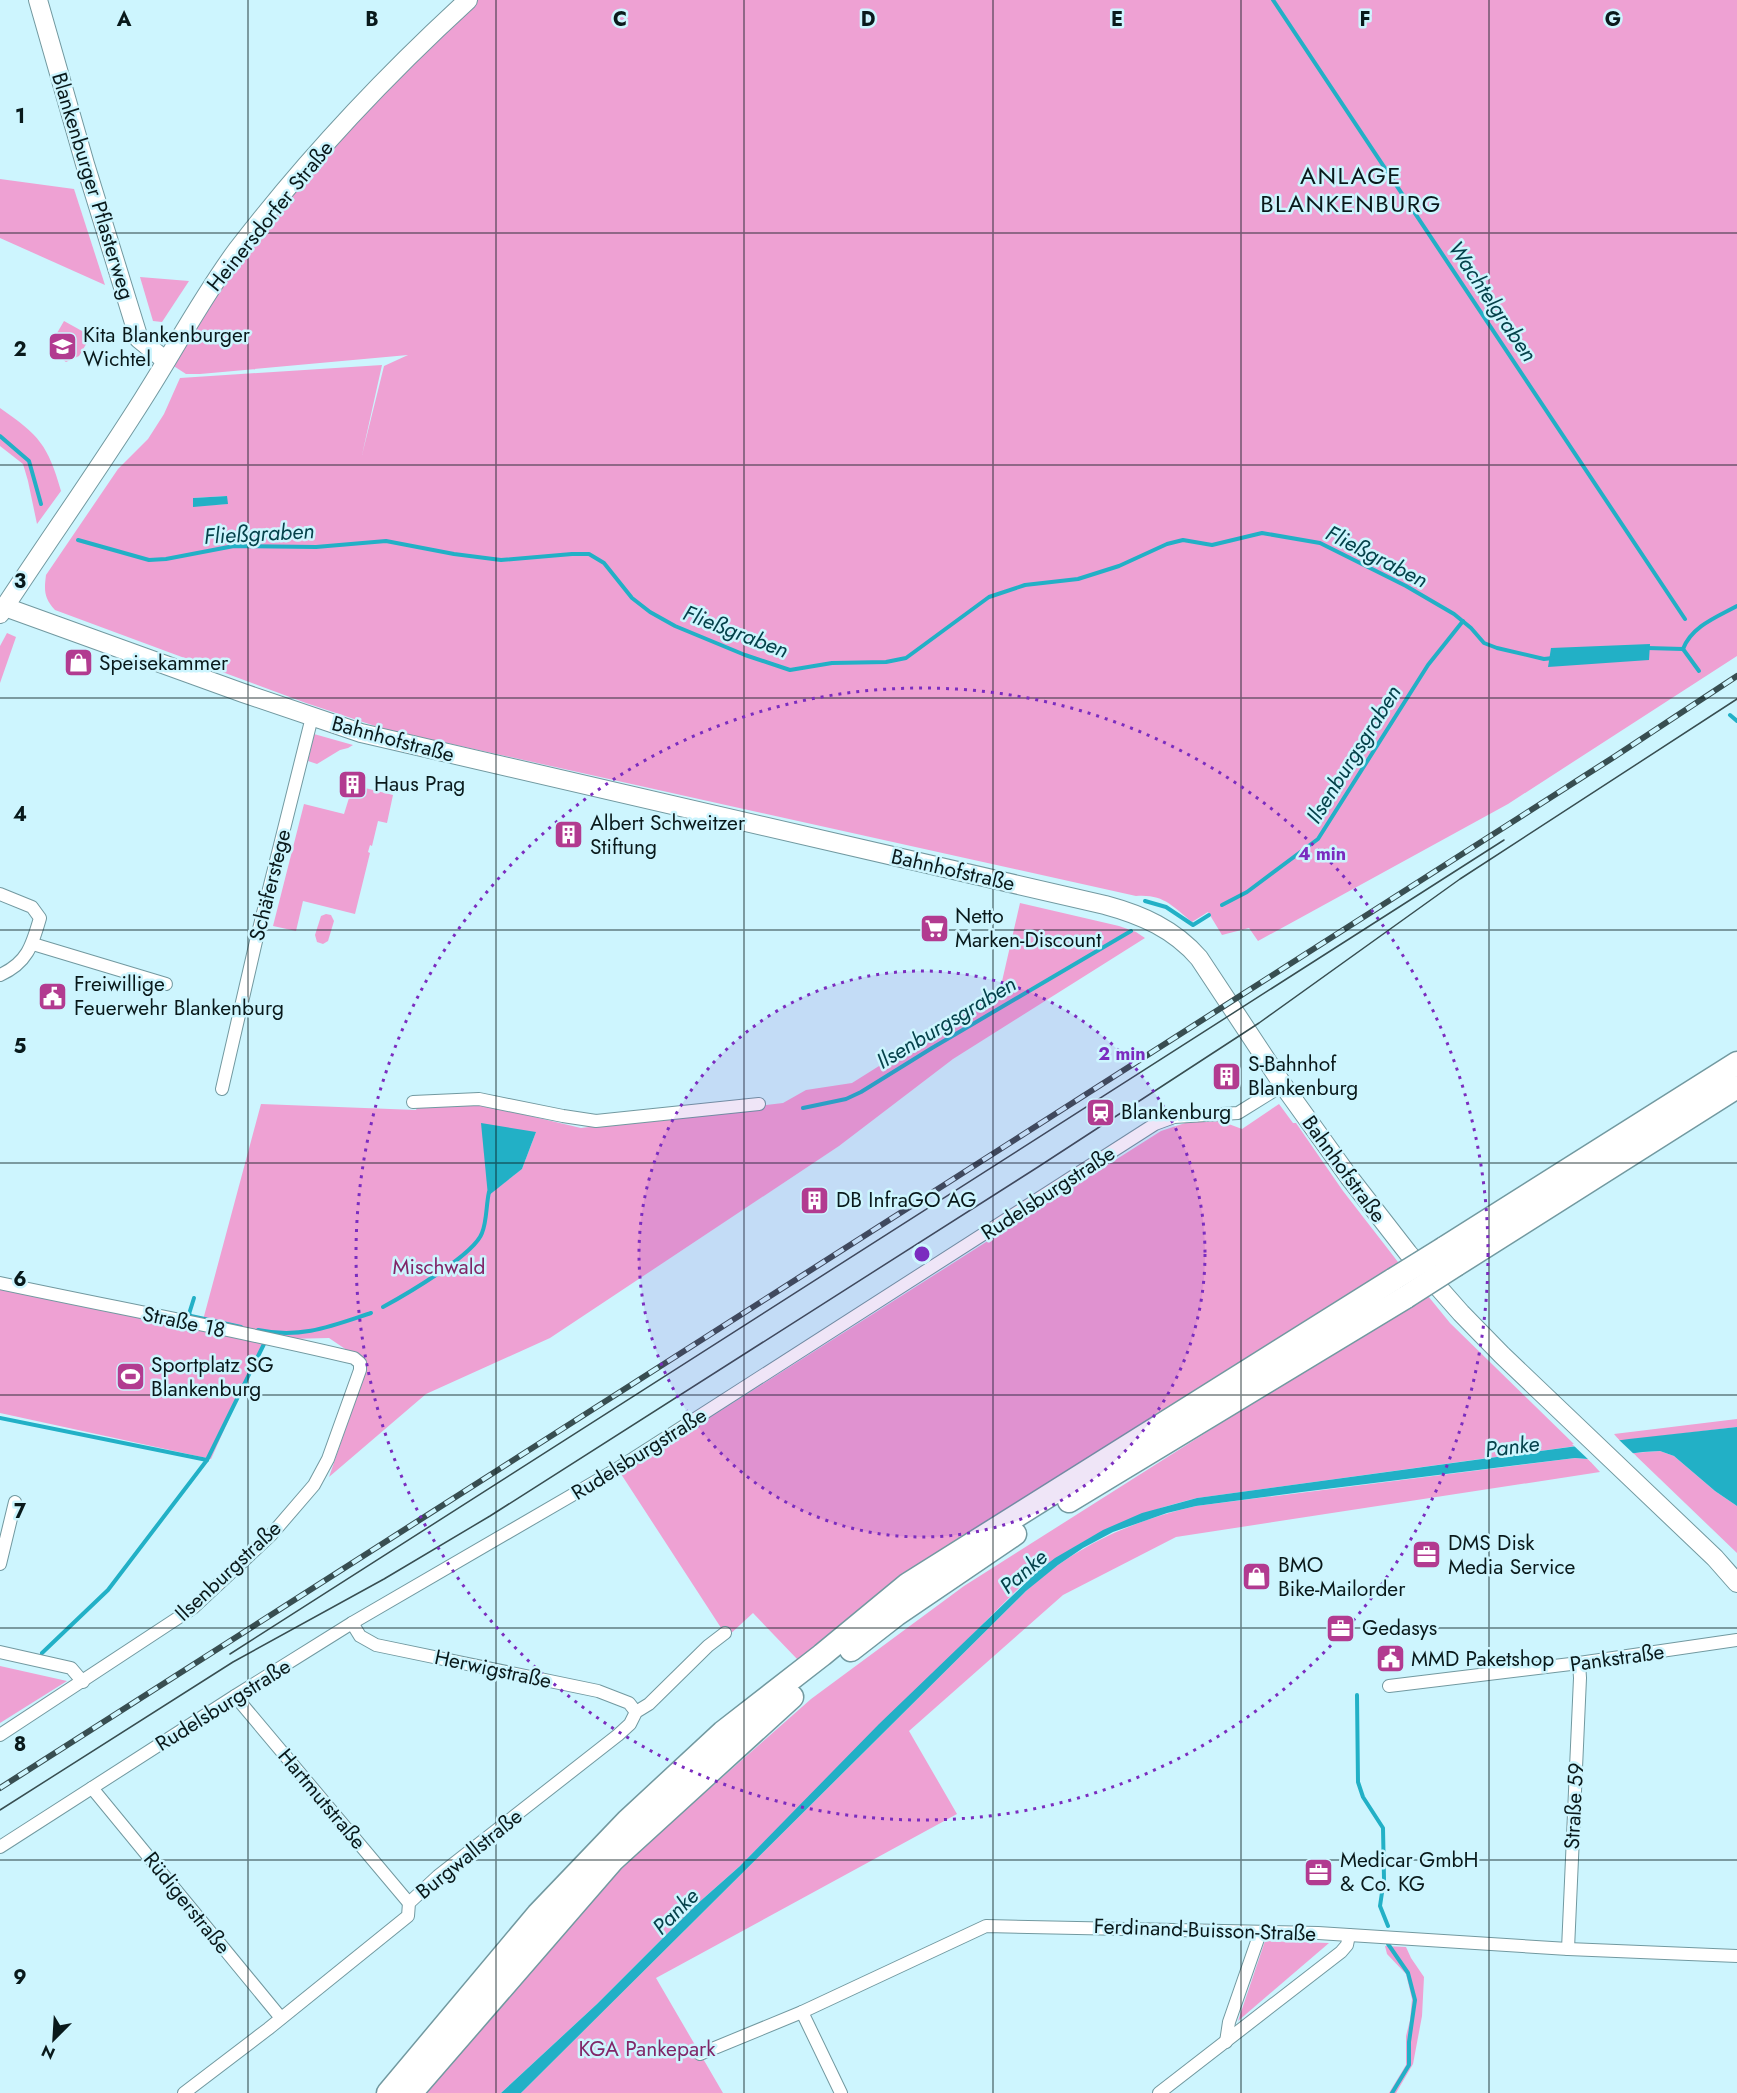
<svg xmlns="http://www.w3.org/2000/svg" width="1737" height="2093" font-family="Jost,sans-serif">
<rect width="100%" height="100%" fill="#cdf5fe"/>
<g fill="#eea1d3" fill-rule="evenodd">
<path d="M468,0H1737V656L1508,804L1258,941L1249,928L1222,935L1208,912L1192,922C1172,906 1164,894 1136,896L384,729L306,703L55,610C44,598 44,591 46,575L118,469L148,439L164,414L180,378L382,365L362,455L384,366L408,355L200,374H186L166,361L237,250ZM227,496V504L193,506V498Z"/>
<polygon points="0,179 74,189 105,285 0,238"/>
<polygon points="140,277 189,281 162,322 153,321"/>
<polygon points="64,321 91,336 79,356 66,362 51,351 49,347"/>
<path d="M0,408C39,435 48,445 61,491L37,524L28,481L23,464L0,446Z"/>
<polygon points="7,633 16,637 0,683 0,646"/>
<polygon points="314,734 353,745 348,748 340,750 317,764 308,761"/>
<polygon points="365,788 393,795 387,823 378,821 372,846 370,845 368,852 370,853 355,914 303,901 296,931 273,926 304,804 344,814 349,798 357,796"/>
<path d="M1020,903L1119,926L1136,932L1145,938L953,1059L839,1146L550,1338L426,1394L329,1477L365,1373L363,1361L329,1338L286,1339L203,1320L261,1104L416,1110L418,1105L480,1104L581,1128L783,1103L806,1090L852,1083L1000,990ZM536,1132L522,1169L488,1195Z"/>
<polygon points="326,914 331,915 334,921 328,941 323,944 317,942 315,935 321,916"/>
<polygon points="1279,1104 1293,1123 1296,1123 1343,1191 1398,1262 1386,1275 798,1660 753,1613 727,1637 621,1474 1161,1131 1188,1122 1218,1120 1242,1129"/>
<polygon points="0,1287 263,1343 211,1459 0,1413"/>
<path d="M1428,1296L1450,1323L1576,1446L1197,1498C1130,1514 1073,1541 1021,1586L740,1866L696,1905L597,2004L501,2093H424L550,1944L632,1857L811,1699L964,1586L1338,1349Z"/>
<polygon points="1737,1419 1737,1427 1620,1441 1614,1434"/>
<polygon points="1660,1451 1674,1456 1715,1491 1737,1506 1737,1553 1633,1453"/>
<path d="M1575,1458L1588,1459L1600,1472L1176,1537L1063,1595L909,1731L957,1814L656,1978L723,2093H521L1026,1591C1077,1545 1129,1522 1196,1506Z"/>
<polygon points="0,1666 67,1681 0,1723"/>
<polygon points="1265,1941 1329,1943 1238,2021"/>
<polygon points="1385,1946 1406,1947 1411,1958 1424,1977 1422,2016 1413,2064 1396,2093 1389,2093 1406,2065 1406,2036 1410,2020 1412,1999 1406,1974 1387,1954"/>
</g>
<g fill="#22b0c6">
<polygon points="227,496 228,504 193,507 193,498"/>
<polygon points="1650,644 1649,660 1548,667 1551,648"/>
<polygon points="481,1123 536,1132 522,1169 488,1196"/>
<polygon points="1737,1427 1737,1506 1715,1491 1674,1456 1660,1451 1643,1452 1588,1459 1575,1458 1302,1492 1196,1506 1167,1513 1113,1532 1083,1548 1058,1565 1026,1591 521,2093 501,2093 597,2004 696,1905 740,1866 879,1724 1038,1571 1055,1558 1103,1530 1142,1513 1197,1498 1629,1439"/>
</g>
<polygon fill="#cdf5fe" points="1617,1438 1636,1456 1591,1462 1572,1444"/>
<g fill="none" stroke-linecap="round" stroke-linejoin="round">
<g stroke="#22b0c6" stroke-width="4">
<polyline points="1273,0 1685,619"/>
<polyline points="0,436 29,461 41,504"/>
<polyline points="78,540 149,560 166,559 234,546 316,547 386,541 454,554 501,560 572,554 589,554 604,563 632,598 650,612 675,626 745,655 790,670 832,663 886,662 906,658 989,597 1025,585 1078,579 1119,566 1167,544 1183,540 1212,545 1262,533 1320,543 1406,586 1454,614 1471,628 1484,643 1497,648 1544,659 1553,658"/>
<polyline points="1647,648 1683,649 1699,671"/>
<path d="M1683,649C1692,626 1717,617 1737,606"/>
<polyline points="1730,715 1737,721"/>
<polyline points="1145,901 1166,907 1193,925 1209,915"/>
<polyline points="1222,905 1247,892 1318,839 1428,665 1463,621"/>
<polyline points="803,1108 846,1099 861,1092 932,1048 1131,931"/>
<polyline points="194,1298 189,1314 191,1316 241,1327"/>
<path d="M383,1307C405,1295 474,1255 482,1233C487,1221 486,1205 489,1192"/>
<path d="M258,1330C301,1339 332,1326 371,1313"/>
<polyline points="0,1418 207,1460 265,1342"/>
<polyline points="42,1653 108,1590 207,1460"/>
<polyline points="1357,1695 1358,1782 1363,1797 1383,1828 1384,1879 1380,1906 1388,1926"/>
<polyline points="1388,1944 1408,1973 1415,2000 1409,2042 1409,2065 1392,2093"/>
</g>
<defs>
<g id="street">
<path d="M0,894L32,907L40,918C32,946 27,963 0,975"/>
<polyline points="33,944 166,984"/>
<polyline points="222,1089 257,937 312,717"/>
<polyline points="413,1102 479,1099 563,1116 596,1121 759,1104"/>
<path d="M0,1283C118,1308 237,1330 354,1358L360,1363V1370L328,1459L314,1485L271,1535L193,1608L0,1735"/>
<polyline points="0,1564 15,1502"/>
<polyline points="352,1623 360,1636 376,1645 598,1691 629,1703 636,1712"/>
<polyline points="0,1652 71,1668 83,1682"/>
<polyline points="1389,1686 1579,1663 1737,1640"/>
<polyline points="235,1696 409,1903"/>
<polyline points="92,1788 281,2018"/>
<polyline points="0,1847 235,1696 352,1623 617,1469 1155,1124 1174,1117 1238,1113 1283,1085"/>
<polyline points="1568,1949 1580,1678 1579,1663"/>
<polyline points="802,2012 841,2093"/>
<polyline points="1226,2042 1229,2022 1260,1933"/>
<polyline points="700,2054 802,2012 986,1926 1318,1933 1568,1949 1737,1956"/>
<polyline points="184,2093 268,2029 408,1916 409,1903 438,1876 618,1735 630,1724 636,1712 649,1704 708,1646 725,1633"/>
<polyline points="1159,2093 1341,1952 1347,1945 1349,1935"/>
</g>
<g id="secondary">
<polyline points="38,0 85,164 139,339 166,361"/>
<path d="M5,607L243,693L361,733L1105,905C1142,915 1174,929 1199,958L1283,1085L1349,1177L1408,1253L1461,1313L1502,1355L1715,1558L1737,1583"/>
<path d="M0,614C47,542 97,472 143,399C175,349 202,297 237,250C306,160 385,76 468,0"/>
</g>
<g id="highway">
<polyline points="1444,1248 1737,1063"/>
<polyline points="1456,1265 1737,1087"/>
<polyline points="1069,1501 1406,1297"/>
<polyline points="851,1650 896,1615 1015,1534"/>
<polyline points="388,2093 538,1914 627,1821 723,1732 822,1655 908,1584 1394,1279"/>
<polyline points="411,2093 613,1860 792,1697"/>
</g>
</defs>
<use href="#street" stroke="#7299a0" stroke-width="14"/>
<use href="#secondary" stroke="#7299a0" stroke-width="20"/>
<use href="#highway" stroke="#7299a0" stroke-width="25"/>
<use href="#street" stroke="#fff" stroke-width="12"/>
<use href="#secondary" stroke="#fff" stroke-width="18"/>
<use href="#highway" stroke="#fff" stroke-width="22"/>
<g stroke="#384e51" stroke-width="1.5">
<polyline points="230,1654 1504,840"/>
<polyline points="0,1810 233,1662 384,1579 490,1516 1038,1167 1259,1023 1460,879 1737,699"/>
</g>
<defs>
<polyline id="rail" points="0,1788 1614,757 1737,676"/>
</defs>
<use href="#rail" stroke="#384e51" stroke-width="6"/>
<use href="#rail" stroke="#cdf5fe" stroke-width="4" stroke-dasharray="11" stroke-linecap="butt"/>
<defs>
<g id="highway-bridge">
<polyline points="1394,1279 1444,1248"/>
<polyline points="1406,1297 1456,1265"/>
</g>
</defs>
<use href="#highway-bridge" stroke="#7299a0" stroke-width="25" stroke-linecap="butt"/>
<use href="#highway-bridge" stroke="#fff" stroke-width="22"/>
</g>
<path fill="none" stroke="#09191b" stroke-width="1.5" stroke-opacity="0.55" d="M248,0V2093M496,0V2093M744,0V2093M993,0V2093M1241,0V2093M1489,0V2093M0,233H1737M0,465H1737M0,698H1737M0,930H1737M0,1163H1737M0,1395H1737M0,1628H1737M0,1860H1737"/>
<circle cx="922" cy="1254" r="283" fill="#7b2cbf" fill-opacity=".12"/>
<g fill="none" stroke="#7b2cbf" stroke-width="3" stroke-dasharray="3 6">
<circle cx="922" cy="1254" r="283"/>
<circle cx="922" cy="1254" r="566"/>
</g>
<defs>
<symbol id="school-square" viewBox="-11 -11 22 22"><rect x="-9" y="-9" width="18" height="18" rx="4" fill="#b23b90" stroke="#cdf5fe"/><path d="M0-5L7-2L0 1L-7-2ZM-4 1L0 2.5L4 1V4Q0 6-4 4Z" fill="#fff"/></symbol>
<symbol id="shop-square" viewBox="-11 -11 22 22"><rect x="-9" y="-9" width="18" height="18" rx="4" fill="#b23b90" stroke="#cdf5fe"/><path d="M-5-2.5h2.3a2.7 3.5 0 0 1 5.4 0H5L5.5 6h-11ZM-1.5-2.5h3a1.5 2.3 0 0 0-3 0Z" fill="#fff"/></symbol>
<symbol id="building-square" viewBox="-11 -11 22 22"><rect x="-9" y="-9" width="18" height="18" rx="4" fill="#b23b90" stroke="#cdf5fe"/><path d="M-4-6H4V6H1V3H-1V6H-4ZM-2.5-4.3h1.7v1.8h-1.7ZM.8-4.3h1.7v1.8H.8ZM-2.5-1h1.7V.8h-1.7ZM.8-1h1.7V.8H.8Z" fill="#fff"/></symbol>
<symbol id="supermarket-square" viewBox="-11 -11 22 22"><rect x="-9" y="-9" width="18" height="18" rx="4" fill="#b23b90" stroke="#cdf5fe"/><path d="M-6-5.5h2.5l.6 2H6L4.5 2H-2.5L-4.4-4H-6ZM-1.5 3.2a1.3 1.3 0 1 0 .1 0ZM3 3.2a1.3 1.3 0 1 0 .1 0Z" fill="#fff"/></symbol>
<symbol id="civic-square" viewBox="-11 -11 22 22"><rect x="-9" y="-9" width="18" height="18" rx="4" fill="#b23b90" stroke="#cdf5fe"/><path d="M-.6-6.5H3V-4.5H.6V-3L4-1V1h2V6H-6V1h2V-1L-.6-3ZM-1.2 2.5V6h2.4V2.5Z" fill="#fff"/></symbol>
<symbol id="station-square" viewBox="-11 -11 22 22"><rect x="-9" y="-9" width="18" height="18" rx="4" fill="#b23b90" stroke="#cdf5fe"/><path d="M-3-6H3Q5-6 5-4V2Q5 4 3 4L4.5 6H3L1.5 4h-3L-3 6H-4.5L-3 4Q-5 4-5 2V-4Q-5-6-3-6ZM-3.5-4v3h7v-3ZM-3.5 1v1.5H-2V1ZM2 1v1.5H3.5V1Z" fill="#fff"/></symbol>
<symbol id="stadium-square" viewBox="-11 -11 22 22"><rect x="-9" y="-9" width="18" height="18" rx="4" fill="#b23b90" stroke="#cdf5fe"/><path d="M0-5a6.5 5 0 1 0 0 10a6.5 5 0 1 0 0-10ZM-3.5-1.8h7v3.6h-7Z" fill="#fff"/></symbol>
<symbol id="office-square" viewBox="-11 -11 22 22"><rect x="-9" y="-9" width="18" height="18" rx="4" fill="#b23b90" stroke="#cdf5fe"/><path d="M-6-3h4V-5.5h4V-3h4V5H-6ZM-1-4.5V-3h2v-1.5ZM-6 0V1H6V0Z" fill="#fff"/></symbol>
</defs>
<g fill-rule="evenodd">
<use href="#school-square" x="46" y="330" width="33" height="33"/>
<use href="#shop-square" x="62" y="646" width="33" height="33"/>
<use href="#building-square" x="336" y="768" width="33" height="33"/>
<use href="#building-square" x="552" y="818" width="33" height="33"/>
<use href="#supermarket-square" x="918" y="912" width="33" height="33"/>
<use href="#civic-square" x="36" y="980" width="33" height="33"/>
<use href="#building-square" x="1210" y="1060" width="33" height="33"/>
<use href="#station-square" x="1084" y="1096" width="33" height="33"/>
<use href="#building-square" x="798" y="1184" width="33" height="33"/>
<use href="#stadium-square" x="114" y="1360" width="33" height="33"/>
<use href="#office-square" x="1410" y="1538" width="33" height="33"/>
<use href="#shop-square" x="1240" y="1560" width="33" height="33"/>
<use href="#office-square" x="1324" y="1612" width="33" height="33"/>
<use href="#civic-square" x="1374" y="1642" width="33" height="33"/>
<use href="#office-square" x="1302" y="1856" width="33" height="33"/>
</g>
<g text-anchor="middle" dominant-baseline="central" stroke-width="5" stroke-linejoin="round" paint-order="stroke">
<g font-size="21" fill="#09191b" stroke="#cdf5fe">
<text transform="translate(93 186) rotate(73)">Blankenburger Pflasterweg</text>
<text transform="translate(270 216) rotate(-51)">Heinersdorfer Straße</text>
<text transform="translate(393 739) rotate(15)">Bahnhofstraße</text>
<text transform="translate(953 870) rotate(13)">Bahnhofstraße</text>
<text transform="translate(270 885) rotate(-76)">Schäferstege</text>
<text transform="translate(1344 1169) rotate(54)">Bahnhofstraße</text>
<text transform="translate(1048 1193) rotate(-33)">Rudelsburgstraße</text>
<text transform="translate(184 1322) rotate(12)">Straße 18</text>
<text transform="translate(639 1454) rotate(-32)">Rudelsburgstraße</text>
<text transform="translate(228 1571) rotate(-43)">Ilsenburgstraße</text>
<text transform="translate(1617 1658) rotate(-8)">Pankstraße</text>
<text transform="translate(493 1669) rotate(12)">Herwigstraße</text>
<text transform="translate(223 1705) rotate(-32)">Rudelsburgstraße</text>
<text transform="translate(322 1799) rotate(50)">Hartmutstraße</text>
<text transform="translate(1574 1806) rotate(-87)">Straße 59</text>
<text transform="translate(469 1854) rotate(-39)">Burgwallstraße</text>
<text transform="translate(187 1903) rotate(51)">Rüdigerstraße</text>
<text transform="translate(1205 1930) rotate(2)">Ferdinand-Buisson-Straße</text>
</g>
<g font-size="21" fill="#09191b" stroke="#cdf5fe" text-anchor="start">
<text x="83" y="335">Kita Blankenburger<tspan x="83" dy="24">Wichtel</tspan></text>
<text x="99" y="663">Speisekammer</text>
<text x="374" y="784">Haus Prag</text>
<text x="590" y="823">Albert Schweitzer<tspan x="590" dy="24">Stiftung</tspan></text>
<text x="955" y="916">Netto<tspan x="955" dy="24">Marken-Discount</tspan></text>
<text x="74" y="984">Freiwillige<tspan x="74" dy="24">Feuerwehr Blankenburg</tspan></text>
<text x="1248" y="1064">S-Bahnhof<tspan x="1248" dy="24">Blankenburg</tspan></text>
<text x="1121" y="1112">Blankenburg</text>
<text x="836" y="1200">DB InfraGO AG</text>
<text x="151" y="1365">Sportplatz SG<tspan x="151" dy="24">Blankenburg</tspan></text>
<text x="1448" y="1543">DMS Disk<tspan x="1448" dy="24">Media Service</tspan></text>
<text x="1278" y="1565">BMO<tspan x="1278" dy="24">Bike-Mailorder</tspan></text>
<text x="1362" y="1628">Gedasys</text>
<text x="1411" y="1659">MMD Paketshop</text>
<text x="1340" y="1860">Medicar GmbH<tspan x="1340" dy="24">&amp; Co. KG</tspan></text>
</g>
<g font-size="21" fill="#812668" stroke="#cdf5fe">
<text x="439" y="1267">Mischwald</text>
<text x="647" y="2049">KGA Pankepark</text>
</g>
<g font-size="22" font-style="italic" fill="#05424b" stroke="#cdf5fe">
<text transform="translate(1493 301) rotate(56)">Wachtelgraben</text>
<text transform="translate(259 533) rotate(-3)">Fließgraben</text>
<text transform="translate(1377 556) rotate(27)">Fließgraben</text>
<text transform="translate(736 631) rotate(21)">Fließgraben</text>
<text transform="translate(1353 754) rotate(-58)">Ilsenburgsgraben</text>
<text transform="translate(946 1022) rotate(-31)">Ilsenburgsgraben</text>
<text transform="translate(1512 1446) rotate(-7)">Panke</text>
<text transform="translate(1023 1571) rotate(-41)">Panke</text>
<text transform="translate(675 1911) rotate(-45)">Panke</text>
</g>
<g font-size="24" letter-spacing="1.5" fill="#09191b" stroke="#cdf5fe">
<text x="1351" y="175">ANLAGE<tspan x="1351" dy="28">BLANKENBURG</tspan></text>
</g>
</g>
<g font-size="20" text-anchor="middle" font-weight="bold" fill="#09191b" stroke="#cdf5fe" stroke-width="5" stroke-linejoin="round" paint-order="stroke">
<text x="124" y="26">A</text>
<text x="372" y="26">B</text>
<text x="620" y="26">C</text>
<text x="868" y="26">D</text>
<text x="1117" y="26">E</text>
<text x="1365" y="26">F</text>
<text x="1613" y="26">G</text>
<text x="20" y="123">1</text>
<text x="20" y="356">2</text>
<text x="20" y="588">3</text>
<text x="20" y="821">4</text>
<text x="20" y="1053">5</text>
<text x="20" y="1286">6</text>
<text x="20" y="1518">7</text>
<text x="20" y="1751">8</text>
<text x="20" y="1984">9</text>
</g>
<circle cx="922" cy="1254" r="9" fill="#7b2cbf" stroke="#cdf5fe" stroke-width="3"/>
<g font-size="18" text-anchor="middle" font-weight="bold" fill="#7b2cbf" stroke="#cdf5fe" stroke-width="5" stroke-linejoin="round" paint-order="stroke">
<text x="1322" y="860">4 min</text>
<text x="1122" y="1060">2 min</text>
</g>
<g transform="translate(54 2039) rotate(204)" stroke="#cdf5fe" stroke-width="4.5" paint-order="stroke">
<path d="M0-4.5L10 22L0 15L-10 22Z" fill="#09191b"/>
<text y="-9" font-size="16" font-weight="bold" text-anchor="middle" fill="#09191b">N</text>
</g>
</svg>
